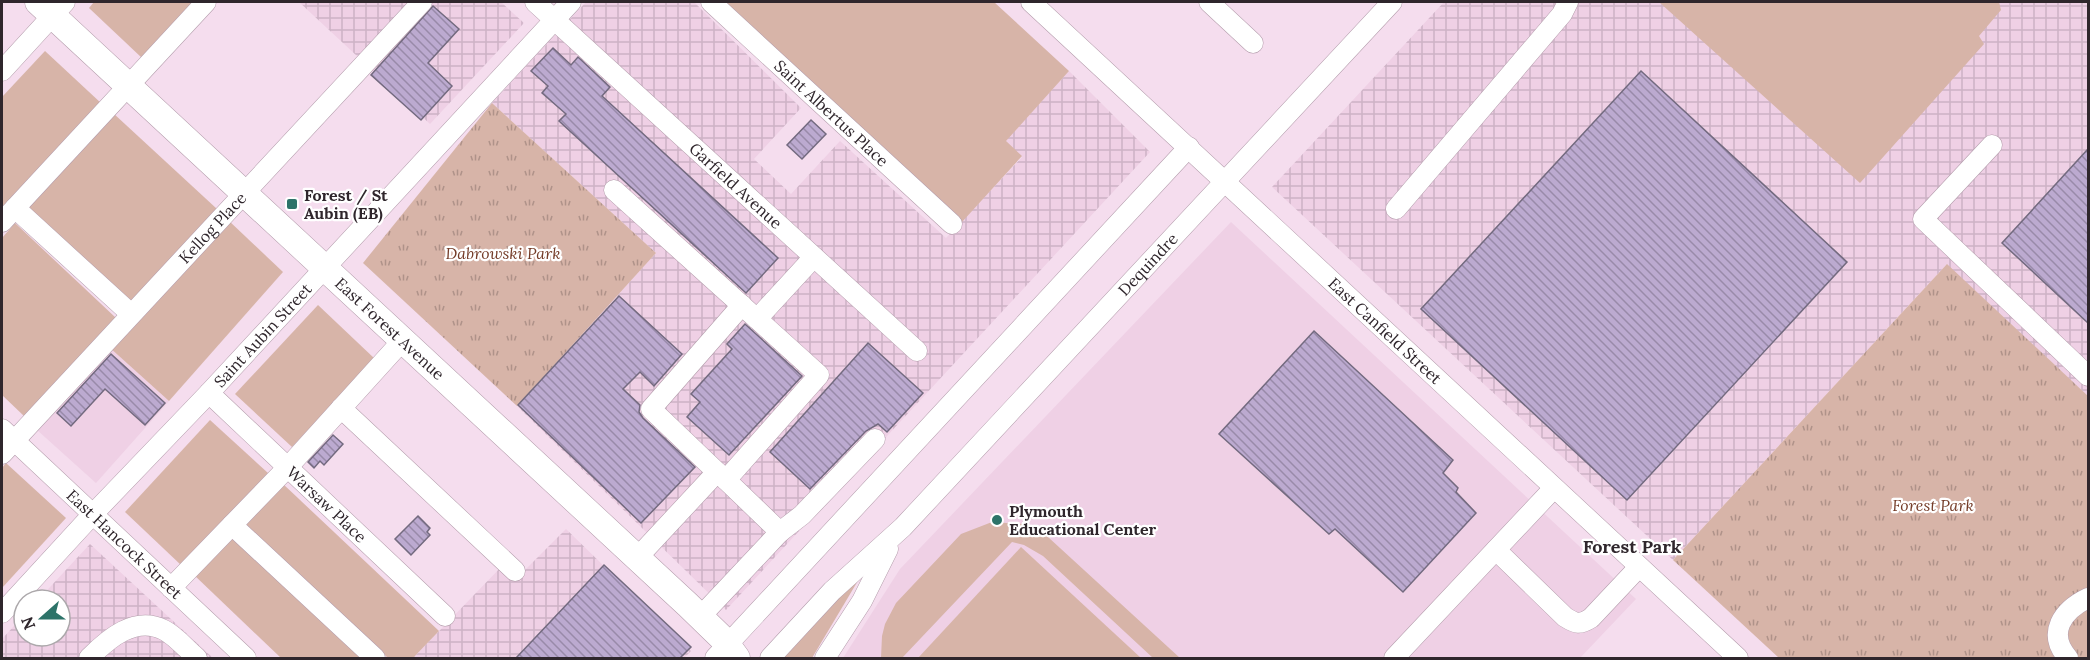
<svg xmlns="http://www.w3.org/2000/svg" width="2090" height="660" font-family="Lora,serif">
<defs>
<pattern id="industrial-grid" width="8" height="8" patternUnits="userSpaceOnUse" patternTransform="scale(1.5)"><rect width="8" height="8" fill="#efd0e5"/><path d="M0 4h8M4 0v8" fill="none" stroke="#cdb2c5"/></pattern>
<pattern id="park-tufts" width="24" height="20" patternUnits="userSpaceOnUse" patternTransform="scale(1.5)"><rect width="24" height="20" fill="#d7b4a8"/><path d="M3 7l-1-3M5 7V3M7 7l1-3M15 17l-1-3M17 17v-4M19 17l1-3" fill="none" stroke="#af9289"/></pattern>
<pattern id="building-back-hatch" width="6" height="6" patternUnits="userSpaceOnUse" patternTransform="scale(1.5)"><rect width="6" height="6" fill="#bcaad0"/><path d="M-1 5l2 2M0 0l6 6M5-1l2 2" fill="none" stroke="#998aa9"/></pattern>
</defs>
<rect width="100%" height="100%" fill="#f5ddee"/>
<g fill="#efd0e5">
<polygon points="1231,222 1636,599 1580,658 843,658 900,569"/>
<polygon points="109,347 169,401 96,483 36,429"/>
</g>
<g fill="url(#industrial-grid)">
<polygon points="299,2 501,2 524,23 430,124"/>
<polygon points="586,2 694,2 801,108 754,159 791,194 840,141 946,238 1022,157 1005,141 1069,71 1150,152 726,610 517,406 656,253 492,103"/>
<polygon points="1444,2 2088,2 2088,396 1946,265 1673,560 1272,187"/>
<polygon points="566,529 691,651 684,658 413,658 503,565 517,578"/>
<polygon points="90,544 213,658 2,658 2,639 24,615 24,636 60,636 60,600 38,600"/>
</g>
<g fill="#d7b4a8">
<polygon points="94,2 194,2 142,58 89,8"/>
<polygon points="724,2 994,2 1069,71 1006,141 1022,156 962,222"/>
<polygon points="1659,2 1999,2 2001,10 1979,36 1984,44 1860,183"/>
<polygon points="45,51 102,104 2,212 2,97"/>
<polygon points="113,113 217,209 131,304 26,208"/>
<polygon points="227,219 283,272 169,401 109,347"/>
<polygon points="15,223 116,318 24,416 2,395 2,238"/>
<polygon points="318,305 375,359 292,447 235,394"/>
<polygon points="210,420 268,473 182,566 125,512"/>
<polygon points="6,463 66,518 2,588 2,468"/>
<polygon points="282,483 439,631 413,658 388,658 244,523"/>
<polygon points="992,522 1023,524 1048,537 1180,658 1153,658 1043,556 1024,545 1012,542 902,658 881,658 882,636 885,624 896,603 961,534"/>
<polygon points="232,532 365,658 281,658 193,574"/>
<polygon points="1021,547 1141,658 918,658"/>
<polygon points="858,577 859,579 812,658 783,658"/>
</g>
<g fill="url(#park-tufts)">
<polygon points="492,103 656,253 517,406 363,263"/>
<polygon points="1947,264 2088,396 2088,658 1779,658 1673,560"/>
</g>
<g fill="url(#building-back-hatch)" stroke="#736a7f" stroke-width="1.5">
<polygon points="433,6 459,29 428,63 452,86 421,120 371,75"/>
<polygon points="553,48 571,65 578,57 610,87 602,96 778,258 746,293 559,121 566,114 542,93 548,86 531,71"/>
<polygon points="1641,71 1847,262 1627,500 1421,309"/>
<polygon points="811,120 826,134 802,159 787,145"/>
<polygon points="2088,149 2088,323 2002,243"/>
<polygon points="619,296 682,354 654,386 640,372 623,389 640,405 639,412 643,418 695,467 641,523 518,405"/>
<polygon points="745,324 802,376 729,455 687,417 700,402 691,394 732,349 727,344"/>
<polygon points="1314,331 1453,460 1443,473 1458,488 1456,492 1476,513 1403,592 1335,529 1329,534 1219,434"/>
<polygon points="868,343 923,393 887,432 878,424 866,431 810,489 770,452"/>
<polygon points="111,354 165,403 145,425 105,389 71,426 57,413"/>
<polygon points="333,435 343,444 324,465 320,461 314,468 308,462"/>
<polygon points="418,516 430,528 427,532 430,535 411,555 395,539"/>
<polygon points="604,565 691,647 680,658 516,658"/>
</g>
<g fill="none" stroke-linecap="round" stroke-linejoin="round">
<defs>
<g id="minor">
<path id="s1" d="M535,2L917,351"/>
<path id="s2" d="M711,2L952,224"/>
<path id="s3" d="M1031,2L1738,658"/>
<polyline points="1209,2 1253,43"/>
<polyline points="2,71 65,2"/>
<polyline points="1992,145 1923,219 2088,376"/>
<polyline points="614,190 819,375 726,480"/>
<polyline points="15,208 131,314"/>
<polyline points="1396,209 1562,14 1568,2"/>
<polyline points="2,222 206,2"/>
<polyline points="757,319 814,257"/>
<path id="s4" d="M209,393L445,616"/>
<polyline points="341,408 515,571"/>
<path id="s5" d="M2,429L246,658"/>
<path id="s6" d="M2,454L422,2"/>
<polyline points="717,472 651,409 742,305"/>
<polyline points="232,525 375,658"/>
<polyline points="780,532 802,515 875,439"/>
<path d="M1496,550L1565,617C1576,624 1580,625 1591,618L1639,567"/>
<polyline points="637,558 717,472 726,480 780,532 700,617"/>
<polyline points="171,588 288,467 403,340"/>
<path id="s7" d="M2,613L93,514L209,393L571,2"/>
<path d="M89,658C108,639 135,615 164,630C176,636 187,650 197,658"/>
<polyline points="715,658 1189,147"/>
<path id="s8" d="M770,658L832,591L903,527L1392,2"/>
<polyline points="825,658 862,601 888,549"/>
<polyline points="1394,658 1554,488"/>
<path d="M2068,658C2046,633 2063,610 2088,598"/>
</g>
<g id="major">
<path id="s9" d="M38,2L688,605L723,639L737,658"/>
</g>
</defs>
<use href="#minor" stroke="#b49dac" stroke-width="21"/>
<use href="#major" stroke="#b49dac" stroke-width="27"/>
<use href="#minor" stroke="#fff" stroke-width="20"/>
<use href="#major" stroke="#fff" stroke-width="26"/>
</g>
<g fill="#2d7369" stroke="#fff" stroke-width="2">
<rect x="286" y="198" width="12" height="12" rx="3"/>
<circle cx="997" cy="520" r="6"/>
</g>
<g text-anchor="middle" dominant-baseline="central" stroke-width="4.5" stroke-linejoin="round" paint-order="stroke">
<g font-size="16" fill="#2f262c" stroke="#fff">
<text stroke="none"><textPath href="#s2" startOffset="164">Saint Albertus Place</textPath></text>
<text stroke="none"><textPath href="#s1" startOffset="272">Garfield Avenue</textPath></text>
<text stroke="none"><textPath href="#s6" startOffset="309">Kellog Place</textPath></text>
<text stroke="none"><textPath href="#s8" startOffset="546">Dequindre</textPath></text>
<text stroke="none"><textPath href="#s9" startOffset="480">East Forest Avenue</textPath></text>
<text stroke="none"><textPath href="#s3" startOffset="483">East Canfield Street</textPath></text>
<text stroke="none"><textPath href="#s7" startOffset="381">Saint Aubin Street</textPath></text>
<text stroke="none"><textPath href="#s4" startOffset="162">Warsaw Place</textPath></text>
<text stroke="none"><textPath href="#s5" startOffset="168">East Hancock Street</textPath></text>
</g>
<g font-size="16" font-weight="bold" fill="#2f262c" stroke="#fff" text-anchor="start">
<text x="304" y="195">Forest / St<tspan x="304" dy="18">Aubin (EB)</tspan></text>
<text x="1009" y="511">Plymouth<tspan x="1009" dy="18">Educational Center</tspan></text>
</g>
<g font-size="16" font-style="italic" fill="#743b27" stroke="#fff">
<text x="503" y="253">Dabrowski Park</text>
<text x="1933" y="505">Forest Park</text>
</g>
<g font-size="18" font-weight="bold" fill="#2f262c" stroke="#fff">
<text x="1632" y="546">Forest Park</text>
</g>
</g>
<rect width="2090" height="660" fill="none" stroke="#2f262c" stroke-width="6"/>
<g transform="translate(42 618) rotate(249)"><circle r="28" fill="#ffffff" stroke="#aca8ab" stroke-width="1.5"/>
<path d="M0-4.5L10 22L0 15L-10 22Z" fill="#2d7369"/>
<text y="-9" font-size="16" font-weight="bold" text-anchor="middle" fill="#2f262c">N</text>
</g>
</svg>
